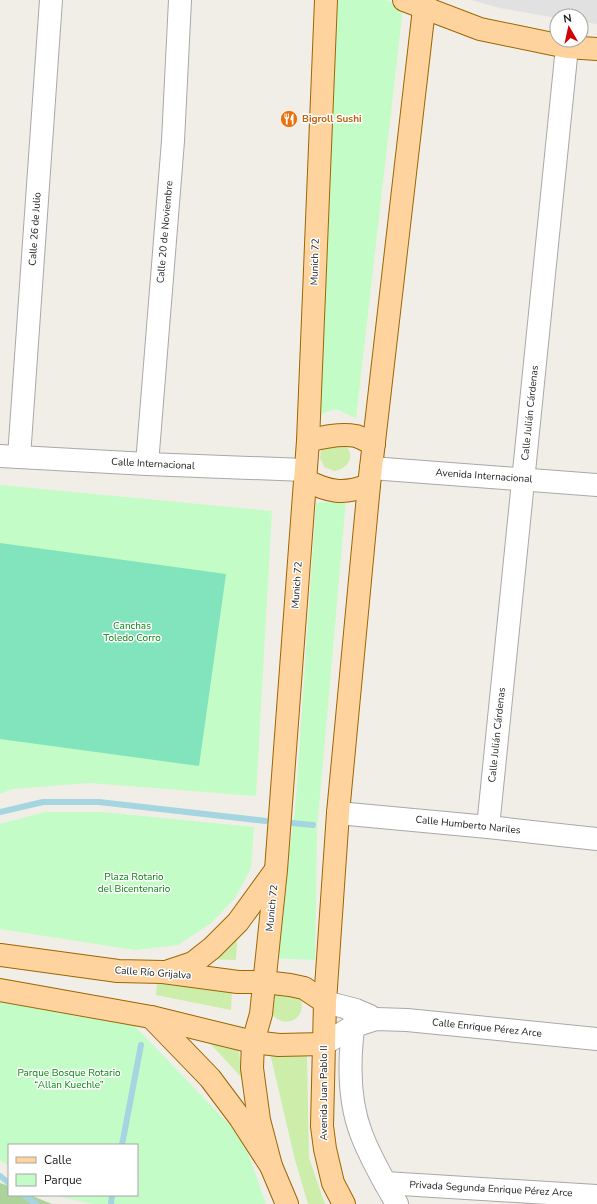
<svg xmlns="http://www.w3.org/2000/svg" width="597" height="1204" font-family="'Nunito Sans',sans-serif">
<rect width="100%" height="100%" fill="#f1eee7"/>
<g fill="#cdedab">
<path d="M343,443C357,454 349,469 334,471L324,467L320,458L321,449Z"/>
<polygon points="238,928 236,960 205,959"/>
<polygon points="157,983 232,992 231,1010 156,995"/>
<path d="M275,993L299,996C310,1017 285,1032 271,1013V997Z"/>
<polygon points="206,1039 238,1042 242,1078"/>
<polygon points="270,1053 307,1056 309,1158 325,1204 308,1204 295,1160"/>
</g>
<polygon fill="#abd39a" points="0,1183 9,1186 9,1195 30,1195 52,1204 0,1204"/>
<g fill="#c3fcc6">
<polygon points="334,0 386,0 403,7 356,418 336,409 315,416"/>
<polygon points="0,485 272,511 256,796 90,783 12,789 0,794"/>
<polygon points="346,500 317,830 315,960 273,958 295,812 316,503"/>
<polygon points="45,812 102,812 254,827 251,868 235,898 211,923 178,945 135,950 0,929 0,824"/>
<polygon points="0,999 131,1022 243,1139 266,1204 93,1204 53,1195 137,1195 137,1145 9,1145 9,1166 0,1160"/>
</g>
<polygon fill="#81e4bc" points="0,543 226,574 199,766 0,739"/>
<polygon fill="#e1e1e1" points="471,0 597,0 597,24 581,22 581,16 557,16 557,18 500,8"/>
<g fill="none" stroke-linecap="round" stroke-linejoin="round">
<g stroke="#a5d5e1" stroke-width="6">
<polyline points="0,812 43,802 99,802 266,821"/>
<polyline points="292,823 313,825"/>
<polyline points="122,1145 141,1045"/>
<polyline points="0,1176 9,1183"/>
<polyline points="24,1195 36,1204"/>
<polyline points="111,1204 112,1195"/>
</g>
<defs>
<g id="minor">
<polyline points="0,456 147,464 305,470"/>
<polyline points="19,457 51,0"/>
<polyline points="147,464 173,141 180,0"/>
<polyline points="371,468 597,485"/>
<polyline points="338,813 488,827 597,839"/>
<polyline points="488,827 567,47"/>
<polyline points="325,1002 356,1010 370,1016"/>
<path d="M355,1015C349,1053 347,1096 361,1133C370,1158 384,1181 397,1204"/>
<polyline points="324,1044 354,1026 376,1019 407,1020 597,1039"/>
<polyline points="385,1183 597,1196"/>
</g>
<g id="major">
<polyline points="404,0 480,29 567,47 597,49"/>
<path d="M308,441C323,437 340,433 356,436C362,438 368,441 374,444"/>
<path d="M305,480C329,492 343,495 369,485"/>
<polyline points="0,955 118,971 163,972 238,982 264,982 290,985 304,988 325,1002"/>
<polyline points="169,971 193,963 212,948 238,922 275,871"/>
<polyline points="0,990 151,1017 253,1042 279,1045 324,1044"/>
<polyline points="151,1017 210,1078 240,1118 271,1166 287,1204"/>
<polyline points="271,1166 259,1120 252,1068 253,1042 261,1014 276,870 308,441 326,0"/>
<polyline points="344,1204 333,1183 325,1149 322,1126 325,1002 338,813 369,485 425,0"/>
</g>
</defs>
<use href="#minor" stroke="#a8a8a8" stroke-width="24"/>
<use href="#major" stroke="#9d6600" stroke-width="24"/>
<use href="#minor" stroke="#fff" stroke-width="22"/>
<use href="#major" stroke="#ffd39e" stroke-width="22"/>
</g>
<defs>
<symbol id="restaurant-disc" viewBox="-11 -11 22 22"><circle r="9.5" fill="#e8710a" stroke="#fff"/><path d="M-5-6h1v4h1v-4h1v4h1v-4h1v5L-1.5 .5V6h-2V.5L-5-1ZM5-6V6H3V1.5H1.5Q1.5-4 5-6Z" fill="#fff"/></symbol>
</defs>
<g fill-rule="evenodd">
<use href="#restaurant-disc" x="279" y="109" width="20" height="20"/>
</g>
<g text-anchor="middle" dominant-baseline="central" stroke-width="3" stroke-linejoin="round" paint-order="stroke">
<g font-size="10" font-weight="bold" fill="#c56008" stroke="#fff" text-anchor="start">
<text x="302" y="119">Bigroll Sushi</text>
</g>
<g font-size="10" fill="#212121" stroke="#fff">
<text transform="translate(35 229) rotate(-86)">Calle 26 de Julio</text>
<text transform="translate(165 232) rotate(-85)">Calle 20 de Noviembre</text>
<text transform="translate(315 262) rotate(-88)">Munich 72</text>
<text transform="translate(530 413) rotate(-84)">Calle Julián Cárdenas</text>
<text transform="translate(153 464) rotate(3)">Calle Internacional</text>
<text transform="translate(484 476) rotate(4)">Avenida Internacional</text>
<text transform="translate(297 585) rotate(-86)">Munich 72</text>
<text transform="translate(497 735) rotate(-84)">Calle Julián Cárdenas</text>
<text transform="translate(468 825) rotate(6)">Calle Humberto Nariles</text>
<text transform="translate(272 908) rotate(-84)">Munich 72</text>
<text transform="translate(153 973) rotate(4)">Calle Río Grijalva</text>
<text transform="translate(487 1028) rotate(6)">Calle Enrique Pérez Arce</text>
<text transform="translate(324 1093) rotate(-90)">Avenida Juan Pablo II</text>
<text transform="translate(491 1189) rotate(3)">Privada Segunda Enrique Pérez Arce</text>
</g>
<g font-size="10" fill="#06870e" stroke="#fff">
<text x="132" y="626">Canchas<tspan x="132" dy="12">Toledo Corro</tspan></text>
<text x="134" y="877">Plaza Rotario<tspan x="134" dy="12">del Bicentenario</tspan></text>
<text x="69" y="1073">Parque Bosque Rotario<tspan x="69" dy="12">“Allan Kuechle”</tspan></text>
</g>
</g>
<rect x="8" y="1144" width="130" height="52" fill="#ffffff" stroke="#a6a6a6"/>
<rect x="16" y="1157" width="20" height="6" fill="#ffd39e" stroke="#a6a6a6"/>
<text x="44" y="1164" font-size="12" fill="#212121">Calle</text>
<rect x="16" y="1174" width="20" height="12" fill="#c3fcc6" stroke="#a6a6a6"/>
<text x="44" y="1184" font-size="12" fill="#212121">Parque</text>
<g transform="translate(569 28) rotate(351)"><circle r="19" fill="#ffffff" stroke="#a6a6a6"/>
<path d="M0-3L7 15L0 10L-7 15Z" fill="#d10004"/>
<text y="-6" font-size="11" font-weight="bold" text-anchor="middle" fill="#212121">N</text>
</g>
</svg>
